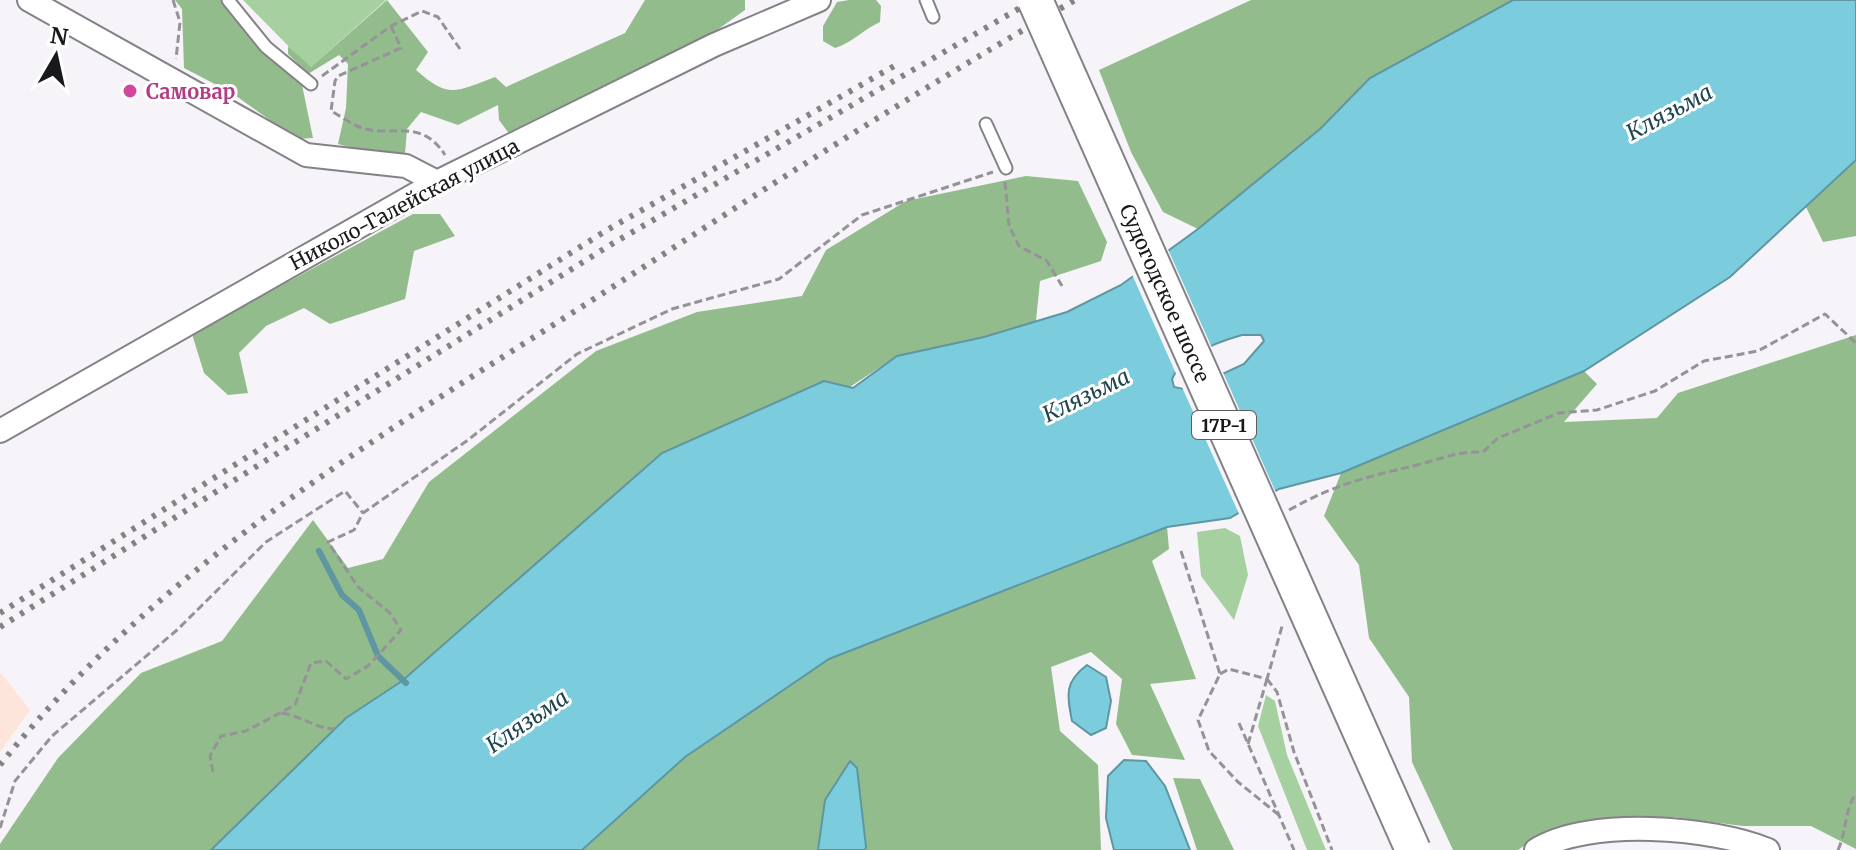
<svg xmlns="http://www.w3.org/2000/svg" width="1856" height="850" font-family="Merriweather,serif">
<rect width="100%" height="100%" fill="#f6f4f9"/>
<polygon fill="#fee5dc" points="0,672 30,710 0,752"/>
<g fill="#a7d0a0">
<polygon points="243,0 386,0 310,68"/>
<polygon points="1225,528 1240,536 1248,575 1234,620 1201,576 1197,532"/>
<polygon points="1266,695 1275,701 1287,755 1326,850 1307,850 1258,726"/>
</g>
<g fill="#92bc8b">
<polygon points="175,0 235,0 302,85 313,138 296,139 232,93 184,68 182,9"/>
<path d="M387,0L428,52L416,70C449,99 455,92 495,77L506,87L625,33L645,0H745V10L703,40L511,136L499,120L498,105L458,125L421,112L407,129L405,154L382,156L338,144L346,108L348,64L339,55L308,74L288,54V46L311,67Z"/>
<path d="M849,0H876L881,6L880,22C864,29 852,43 835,48L823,41V26L837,2Z"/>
<polygon points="1251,0 1513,0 1370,78 1320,129 1198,229 1163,212 1131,152 1099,70"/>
<polygon points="1856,160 1856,236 1823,242 1806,207"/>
<polygon points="1026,176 1078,181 1107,242 1101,261 1040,281 1036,321 984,337 897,356 346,718 211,850 0,850 0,844 58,758 141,673 222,641 313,520 348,568 383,559 429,482 596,351 697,312 802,296 826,250 906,201"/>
<polygon points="413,214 440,214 455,236 414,251 405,299 330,324 304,308 266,326 239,353 248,393 228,395 204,373 192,334"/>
<polygon points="1856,335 1856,849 1811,826 1743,826 1672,817 1597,819 1547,830 1518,850 1453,850 1412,762 1409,697 1369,638 1359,565 1324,516 1341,473 1584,371 1597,384 1564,422 1657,418 1678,393"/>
<polygon points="1167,527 1169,549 1152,561 1196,679 1150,684 1185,760 1132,755 1116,724 1122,679 1091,652 1051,667 1060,731 1098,765 1101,850 865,850 866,847 825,800 818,850 582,850 685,757 829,659"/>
<polygon points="1173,778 1200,779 1234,850 1197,850"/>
</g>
<g fill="#7bccdd" stroke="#5e96a2" stroke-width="2" fill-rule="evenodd">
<path d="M1513,0H1856V160L1730,277L1584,371L1341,473L1279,489L1230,518L1167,527L829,659L685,757L582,850H211L346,718L402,681L662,453L824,381L853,388L897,356L984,337L1067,312L1121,285L1198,229L1320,129L1370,78ZM1242,335H1261L1264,341L1244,364L1188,390L1174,387L1172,379C1182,355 1217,342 1242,335Z"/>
<path d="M1087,665L1106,677L1111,701L1106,728L1091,735L1072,721C1067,695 1064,682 1087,665Z"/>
<polygon points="1124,760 1146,761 1165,786 1190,850 1114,850 1106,818 1108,776"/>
<polygon points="850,761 857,768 866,847 865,850 818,850 825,800"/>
</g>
<g fill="#f6f4f9">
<polygon points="1167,247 1213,350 1180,369 1177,376 1131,272"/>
<polygon points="1222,370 1277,495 1240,516 1181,385 1187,386"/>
</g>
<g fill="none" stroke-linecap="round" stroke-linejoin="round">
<polyline stroke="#5e96a2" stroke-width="6" points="319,551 342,595 359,610 378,656 406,683"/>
<defs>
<g id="service">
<polyline points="228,0 266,47 311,84"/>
<polyline points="926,0 933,17"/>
<polyline points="986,124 1006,168"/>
</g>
<g id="minor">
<polyline points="29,0 306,155 406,166 437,182"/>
<polyline points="0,431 437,182 714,45 819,0"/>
<path d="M1536,850C1589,817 1712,827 1768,850"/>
</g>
</defs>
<use href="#service" stroke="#848287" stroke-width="15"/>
<use href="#minor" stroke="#848287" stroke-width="26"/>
<g stroke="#959397" stroke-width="3" stroke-dasharray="8 4" stroke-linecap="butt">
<polyline points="173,0 180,22 176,59"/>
<path d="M391,26L401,48L338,76L335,81L331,111C342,117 354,126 365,129C396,136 422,119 445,155"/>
<polyline points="322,76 391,26 422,11 438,17 460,49"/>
<polyline points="1005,182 1009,226 1019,246 1047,261 1062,286"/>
<path d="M1289,510C1336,484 1366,477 1417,465C1441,459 1458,451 1483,452L1498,438L1559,413L1597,410L1655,391L1704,361L1758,351L1825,314L1856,343"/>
<polyline points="1181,551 1220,674 1198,720 1209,751 1238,782 1279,815"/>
<polyline points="1220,674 1229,669 1267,679 1283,623"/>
<polyline points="1267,679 1277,692 1294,752 1332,850"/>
<path d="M282,713C304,717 316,729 335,729"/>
<polyline points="1239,723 1294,850"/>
<polyline points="1248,744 1267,679"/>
<polyline points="213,772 210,756 221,736 246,731 295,705 311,663 326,661 346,679 368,666 401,630 390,613 358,587 328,542 354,530 363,513 468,440 577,354 672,309 779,279 862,215 993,172"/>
<polyline points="0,828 15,781 52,736 177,630 266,542 345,491 363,513"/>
<path d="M1838,850C1847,830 1844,811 1856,793"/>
</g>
<use href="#service" stroke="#fff" stroke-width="11"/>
<use href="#minor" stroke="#fff" stroke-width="22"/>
<g stroke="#838285" stroke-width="6" stroke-dasharray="4 8" stroke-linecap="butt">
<polyline points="0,613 607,230 896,65"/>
<polyline points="0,627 615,242 1034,0"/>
<path d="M0,765C155,570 376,438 583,306C746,201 907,96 1075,0"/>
</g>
<defs>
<polyline id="primary-bridge" points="1035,0 1413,850"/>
</defs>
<use href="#primary-bridge" stroke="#848287" stroke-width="38" stroke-linecap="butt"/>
<use href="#primary-bridge" stroke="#fff" stroke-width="34"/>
</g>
<circle fill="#d1479c" stroke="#fff" stroke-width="3" cx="130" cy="91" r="8"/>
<g text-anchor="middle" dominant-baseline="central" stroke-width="6" stroke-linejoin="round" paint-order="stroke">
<rect fill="#fff" stroke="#5e5d5f" stroke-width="2" x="1192" y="411" width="64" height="28" rx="6"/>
<g font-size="18" font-weight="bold" fill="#19181a">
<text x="1224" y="425">17Р-1</text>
</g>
<g font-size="20" font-weight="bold" fill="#b23c85" stroke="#fff" text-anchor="start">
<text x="146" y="91">Самовар</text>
</g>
<g font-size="20" fill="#19181a" stroke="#fff">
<text transform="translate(404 204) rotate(-28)">Николо-Галейская улица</text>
<text transform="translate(1165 293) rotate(66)">Судогодское шоссе</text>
</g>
<g font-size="22" font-style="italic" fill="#1f454d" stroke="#fff">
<text transform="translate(1669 112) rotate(-28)">Клязьма</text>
<text transform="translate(1086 395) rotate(-26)">Клязьма</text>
<text transform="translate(527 721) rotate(-34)">Клязьма</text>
</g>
</g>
<g transform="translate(56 56) rotate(9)" stroke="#ffffff" stroke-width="6" paint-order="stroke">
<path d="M0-6L14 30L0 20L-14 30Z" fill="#19181a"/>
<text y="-12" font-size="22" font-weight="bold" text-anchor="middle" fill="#19181a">N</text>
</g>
</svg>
